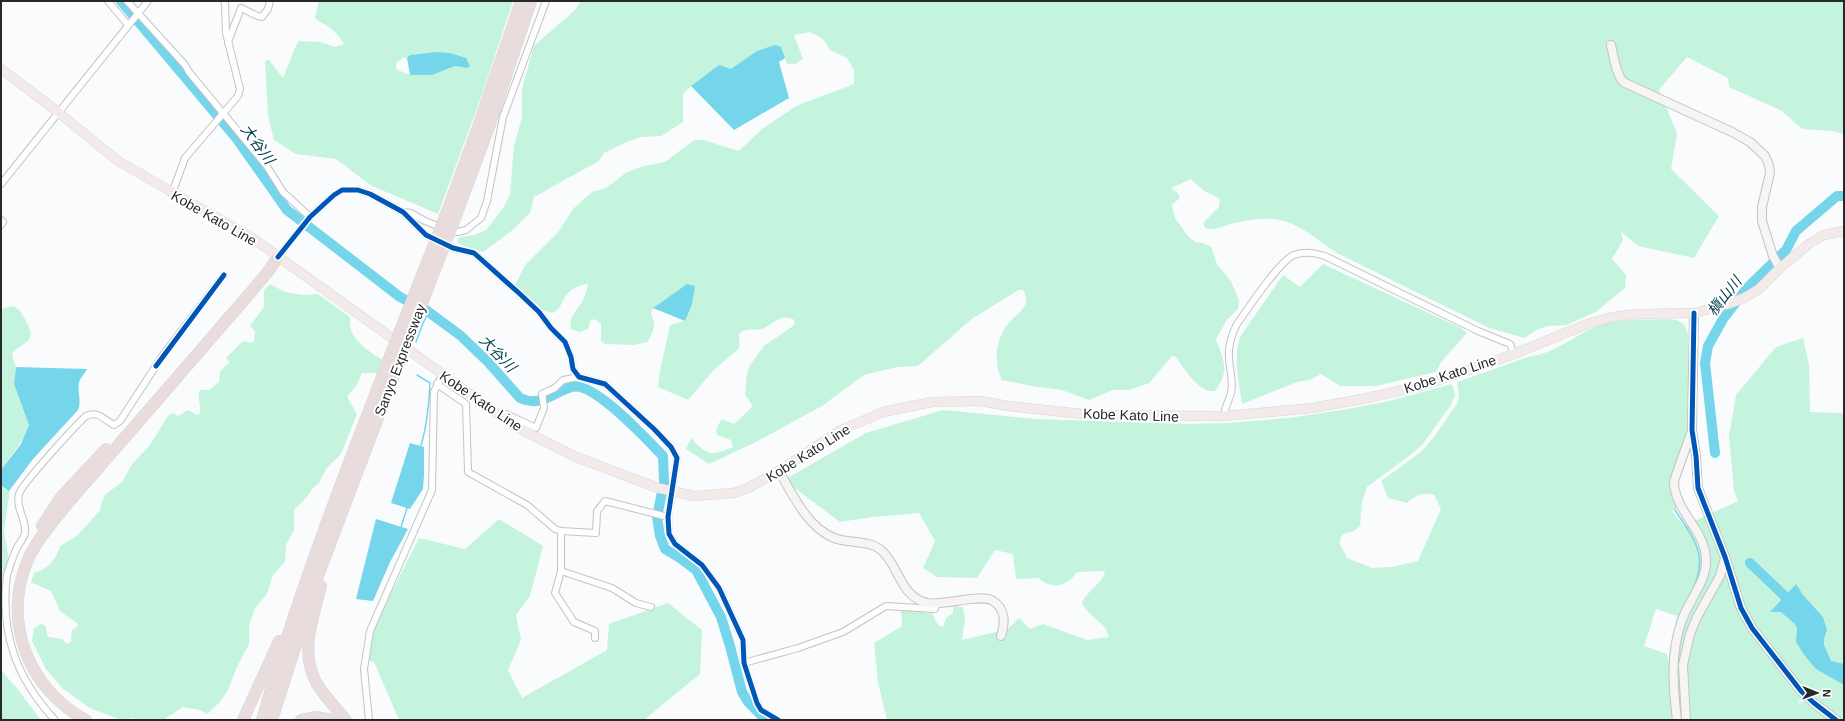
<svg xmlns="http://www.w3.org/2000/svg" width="1845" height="721" font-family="Arial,'Noto Sans JP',sans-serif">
<rect width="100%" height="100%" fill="#fafbfd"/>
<g fill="#c4f4de" fill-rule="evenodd">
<path d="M319,1H513L483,92L438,214L370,185L336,159L296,154L274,140L268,116L265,61L269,60L283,78L298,41L320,42L336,47L344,44C341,38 332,29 326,25C322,22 318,22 315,18ZM436,52L467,68L455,66L432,75H410L396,69V63L403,58H407L411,55Z"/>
<path d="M581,1H1844V134L1833,131L1802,129L1782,111L1729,87L1728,78L1687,57L1659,90L1677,133L1671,169L1719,216L1694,258L1638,246L1621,232L1623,240L1612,259L1626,275L1625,288L1597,311L1567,325L1548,326L1536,330L1525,338L1489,328L1339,254C1320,243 1303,225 1280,220C1266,217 1248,220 1234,223C1224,225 1215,232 1205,228L1203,223L1219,207L1220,199L1204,191L1191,179L1171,188L1178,193L1180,198L1172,205L1175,218L1188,236L1195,242L1203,243L1211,247L1217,264L1231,281L1239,300L1238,309L1226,321L1216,339C1224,361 1230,371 1215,391C1200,394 1183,368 1176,357L1172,356L1149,383L1129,390H1113L1089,400L1062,390L1032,386L1002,380C993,364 996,338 1008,324C1013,317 1024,311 1026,302C1027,298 1025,293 1023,290H1019L973,318L918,366L897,367L864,375L822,406L754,443L709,464L686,449L691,438C707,456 711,456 733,447L731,440L717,435C715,428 718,425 722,419L734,424L753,406L745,395L747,373L750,365L764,346L793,326L795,322L793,319C777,314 774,325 761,329C754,331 746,327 740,333C738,336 740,344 739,348L714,370L688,400L658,387C660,366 666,346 670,325L685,321L687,284L653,308L651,314C657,324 653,333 647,342L634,345L605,344L601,341V324L594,319L590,321L588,329L579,332L571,329C568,317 578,309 583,300C585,295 587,289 588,284C583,284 572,288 568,293C561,300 563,307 553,313L545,311L515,286L525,265L559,231L573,209L592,192L606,188L627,172L644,166L665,162L694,140H703L739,151L762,129L796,106L854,84V70L847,58L830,50L823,39L810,32L794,35L803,59L796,64H787L781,48L757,51L731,70L691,86L683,94V122L661,136L641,137L624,143L604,153L599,161L534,197L530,213L514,229L483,252L459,244L457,240L460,237L474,235L486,230L504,207L510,194L514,146L522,117V89L533,49L535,45L574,11Z"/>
<path d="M1323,264L1461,328L1467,333L1441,362L1436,372L1376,386H1340L1321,374L1310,380L1297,382L1242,404C1239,383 1233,358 1240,337L1283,275L1300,287Z"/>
<path d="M270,284L285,292L303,295L318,294L350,317C347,338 367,350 383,360L378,373H362L357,385L348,395V399L357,414L341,454L326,469L319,483L312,489L307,497L294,510V530L286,545L285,562L273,575L267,594L255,608L249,626V644L237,667L228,690L220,702L207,714L200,710L183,707L163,720H139L132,718L121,720L90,708L63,689L46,669L32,641L34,628L41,624L45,625L48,637L62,639L67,644L71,641L72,630L77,627L78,624L60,611L51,591L31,582L34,573C48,569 56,560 60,546L78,535L100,510L102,501L106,494L122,482L132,464L150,445L168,416L173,413L178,416L188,410L197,415L200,413C201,406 197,397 200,390H209L219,382L220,371L230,362L226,358L243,341L251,343L254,341L255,331L250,326L264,307V290Z"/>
<path d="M13,306C22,309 28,325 31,333L29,340L13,352L12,355L16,367L14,384L29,425C24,444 7,456 1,474V309Z"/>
<path d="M1669,319L1676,320L1684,324L1688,334L1689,429L1674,471L1678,507L1672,511L1684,526L1738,501L1734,491L1729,436L1736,395L1776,347L1803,338L1809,365L1810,412L1844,413V720H887L878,682L874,643L902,626L901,610L932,613L938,625L943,627L946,618L953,613V606L963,607L965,619L962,640L1008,629L1019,618L1030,629L1043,624L1087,640L1109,637C1105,621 1088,617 1082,602C1088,591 1099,585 1105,574L1103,571L1077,572C1067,587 1052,590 1038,578L1016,579L1013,554L995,550L977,578L937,577L923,568L935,541L919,513L872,517L840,522L784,480L866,433L943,410L1035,419L1186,424L1228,423L1289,418L1342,410L1385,402L1452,384L1455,395L1451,405L1422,445L1410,455L1367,487L1362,502L1360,526L1354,531L1343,534L1339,542L1347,558L1372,568L1392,567L1418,561L1441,509L1434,495C1422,492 1416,495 1407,503L1388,498L1381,481L1421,452L1433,438L1457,404L1459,397L1457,382L1531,356C1551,355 1576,335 1595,327C1617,318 1645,320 1669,319ZM1656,609L1677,616L1668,661L1667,654L1644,646Z"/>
<polygon points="1,482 4,489 10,490 4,530 9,562 1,600"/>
<polygon points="499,519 543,546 530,596 516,615 521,640 508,670 522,698 607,650 609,624 668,603 702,630 700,674 644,720 399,720 374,662 367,660 372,631 419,538 465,549"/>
<polygon points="1,670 19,691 41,720 1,720"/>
</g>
<g fill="#75d5eb">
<polygon points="775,45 781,47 785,58 779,62 789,98 734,130 691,86 719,65 731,69 757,51"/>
<polygon points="436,52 450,53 466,58 470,66 467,68 455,66 432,75 410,75 407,58 410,55"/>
<polygon points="687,284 695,286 692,304 685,321 653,308"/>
<path d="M16,367L87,369C85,374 80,377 79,383C77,393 82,401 78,410L33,459L9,491L2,486L1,470L21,444L29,425L14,384Z"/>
<polygon points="410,443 424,447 424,475 423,489 410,509 391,503"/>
<polygon points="376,519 408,529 390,562 373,601 356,599"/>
<polygon points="1796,584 1803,595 1823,617 1827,630 1824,639 1824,645 1831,661 1844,664 1844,685 1816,669 1805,656 1796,642 1797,628 1795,624 1781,612 1770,612"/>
</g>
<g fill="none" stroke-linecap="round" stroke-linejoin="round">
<g stroke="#75d5eb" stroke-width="1.5">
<polyline points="416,342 423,323 429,312"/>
<path d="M417,375L430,383C429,405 427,425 421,446"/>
<path d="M1675,510C1693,538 1709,554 1693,589"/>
<polyline points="401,527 407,508"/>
</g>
<g stroke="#75d5eb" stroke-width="10">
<path d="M121,1L237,139L287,210L400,297L426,310L461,336L488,362L520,398C541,408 553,392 572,387C594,381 647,440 663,456L664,482L657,517L660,536L665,549L680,558L696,570L721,617L730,646L742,692L748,702L766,720"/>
<polyline points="1715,453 1705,363 1708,346 1723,319 1747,288 1786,250 1796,231 1837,196 1844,196"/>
<polyline points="1750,563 1794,605"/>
</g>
<defs>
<g id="street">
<polyline points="108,1 128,25"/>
<polyline points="127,1 185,65 189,72 266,165 283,192 310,217"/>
<path d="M228,42L241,8C249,11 254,16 262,17L268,9L270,1"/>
<polyline points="1,184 148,1"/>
<polyline points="170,192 174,188 185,158 238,96 240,89 226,33 225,3 224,1"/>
<polyline points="403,212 411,213 425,221 448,230 457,232 466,230 481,218 487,201 503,117 546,1"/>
<polyline points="1,220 3,222 1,225"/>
<polyline points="278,257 310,217 334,195 342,190 358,190 370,194 403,212 426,235 453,248 474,253 520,294 539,312 551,328 565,342 571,357 573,369 579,377 605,384 654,429 671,447 677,458 668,517 669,534 675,544 702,565 719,588 743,640 744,663 757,703 761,710 778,720"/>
<polyline points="437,384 466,404 468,472 527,505 555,529 561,531 596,533 597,511 605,501 668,517"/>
<path d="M1224,416C1224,407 1229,402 1231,393C1234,381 1229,369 1229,356C1228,344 1232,334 1237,324C1248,309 1279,261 1294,255C1305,251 1314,253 1325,256L1478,331L1510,344L1514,354"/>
<polyline points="503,418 506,414 536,428 544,408 542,394 555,388 563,380 579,377"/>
<polyline points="561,531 561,571 555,593 574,622 595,631 595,638"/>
<polyline points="561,571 612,588 636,603 651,607"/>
<polyline points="744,663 798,648 843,632 886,606 935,609 937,603"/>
<path d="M55,720C16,678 0,633 7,575C10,565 13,555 18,546C20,542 24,538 25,533C27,521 15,507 19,494C21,485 75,426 86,416C98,410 104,420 114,425L120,421L163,355L224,275"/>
<polyline points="369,720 364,669 370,631 432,490 434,392 442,375"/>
</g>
<g id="secondary">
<path d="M1611,45C1614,57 1615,71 1623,82L1732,132L1750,142L1765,156L1769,165L1770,173L1762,207V221L1773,256L1780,268"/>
<polyline points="1694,313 1692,430 1696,456 1698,488 1725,557 1741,608 1752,628 1801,691 1814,703 1836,720"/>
<path d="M779,471C793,495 807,527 834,538C849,544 867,539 881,550C899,565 900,597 927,603C944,606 981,593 993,601C1006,609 1005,624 1001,636"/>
<path d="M1677,720C1673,687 1670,653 1682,620C1689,600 1707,581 1706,559C1705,529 1674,511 1674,481L1691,433"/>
<polyline points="1686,720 1683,665 1690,634 1697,617 1720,576 1725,558"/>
</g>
<polyline id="primary" points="1,69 58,112 118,161 251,237 516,427 576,457 658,488 694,496 734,493 748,488 779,471 841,430 883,412 932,402 980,401 1008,406 1091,415 1224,416 1313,408 1367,398 1421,386 1451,376 1514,354 1590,323 1613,317 1637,314 1694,313 1728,304 1744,298 1759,289 1780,268 1810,243 1824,235 1844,231"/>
<g id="highway">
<polyline points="448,209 479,124 521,1"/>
<polyline points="457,213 489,127 531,1"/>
<polyline points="42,526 61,497 106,449"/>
<path d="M321,586C313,618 299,653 317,684C325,697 336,708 346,720"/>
<path d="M86,720C29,690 2,622 27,562C35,542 50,526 63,509L251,292L267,273L278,257"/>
<polyline points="243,720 279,641"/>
<path d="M262,720C295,602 339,488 383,374"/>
<polyline points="272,720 318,576 393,378"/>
<polyline points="301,720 316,717 332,720"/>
</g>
</defs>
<use href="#street" stroke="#c2c3c5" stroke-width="8"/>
<use href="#secondary" stroke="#c2c3c5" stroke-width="10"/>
<use href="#primary" stroke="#d6d7d8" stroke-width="10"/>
<use href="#highway" stroke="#d6d7d8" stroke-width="12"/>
<use href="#street" stroke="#fefeff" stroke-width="6"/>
<use href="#secondary" stroke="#f7f4f4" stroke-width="8"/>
<use href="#primary" stroke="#f2ebea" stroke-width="9"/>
<use href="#highway" stroke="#e8dddc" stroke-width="11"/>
<defs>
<g id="highway-bridge">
<polyline points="383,374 448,209"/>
<polyline points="393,378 457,213"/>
</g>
</defs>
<use href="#highway-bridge" stroke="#d6d7d8" stroke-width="12" stroke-linecap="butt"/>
<use href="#highway-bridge" stroke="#e8dddc" stroke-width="11"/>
<defs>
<g id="cycleway">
<polyline points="278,257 310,217 334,195 342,190 358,190 370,194 403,212 426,235 453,248 474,253 520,294 539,312 551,328 565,342 571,357 573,369 579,377 605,384 654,429 671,447 677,458 668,517 669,534 675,544 702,565 719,588 743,640 744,663 757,703 761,710 778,720"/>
<polyline points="1694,313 1692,430 1696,456 1698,488 1725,557 1741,608 1752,628 1801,691 1814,703 1836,720"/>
<polyline points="156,366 224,275"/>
</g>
</defs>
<use href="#cycleway" stroke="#fff" stroke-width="8"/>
<use href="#cycleway" stroke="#0057b8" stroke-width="5"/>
</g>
<g text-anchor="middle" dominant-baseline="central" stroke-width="4" stroke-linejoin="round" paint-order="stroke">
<g font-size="14" fill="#26282a" stroke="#fff">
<text transform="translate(214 218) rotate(30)">Kobe Kato Line</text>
<text transform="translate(400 360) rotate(-69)">Sanyo Expressway</text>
<text transform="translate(1450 374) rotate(-18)">Kobe Kato Line</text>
<text transform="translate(481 401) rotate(34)">Kobe Kato Line</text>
<text transform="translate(1131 415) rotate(2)">Kobe Kato Line</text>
<text transform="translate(808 453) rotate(-32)">Kobe Kato Line</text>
</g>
<g font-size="15" font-style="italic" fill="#084551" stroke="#fff">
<text transform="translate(258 144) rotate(54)">大谷川</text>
<text transform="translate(1724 296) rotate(-52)">槇山川</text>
<text transform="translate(498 353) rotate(46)">大谷川</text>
</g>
</g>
<rect width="1845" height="721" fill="none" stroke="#26282a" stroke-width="4"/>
<g transform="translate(1817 693) rotate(91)" stroke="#ffffff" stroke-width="3" paint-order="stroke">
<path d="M0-3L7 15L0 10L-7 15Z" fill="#26282a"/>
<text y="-6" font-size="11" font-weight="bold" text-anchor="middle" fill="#26282a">N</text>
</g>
</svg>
